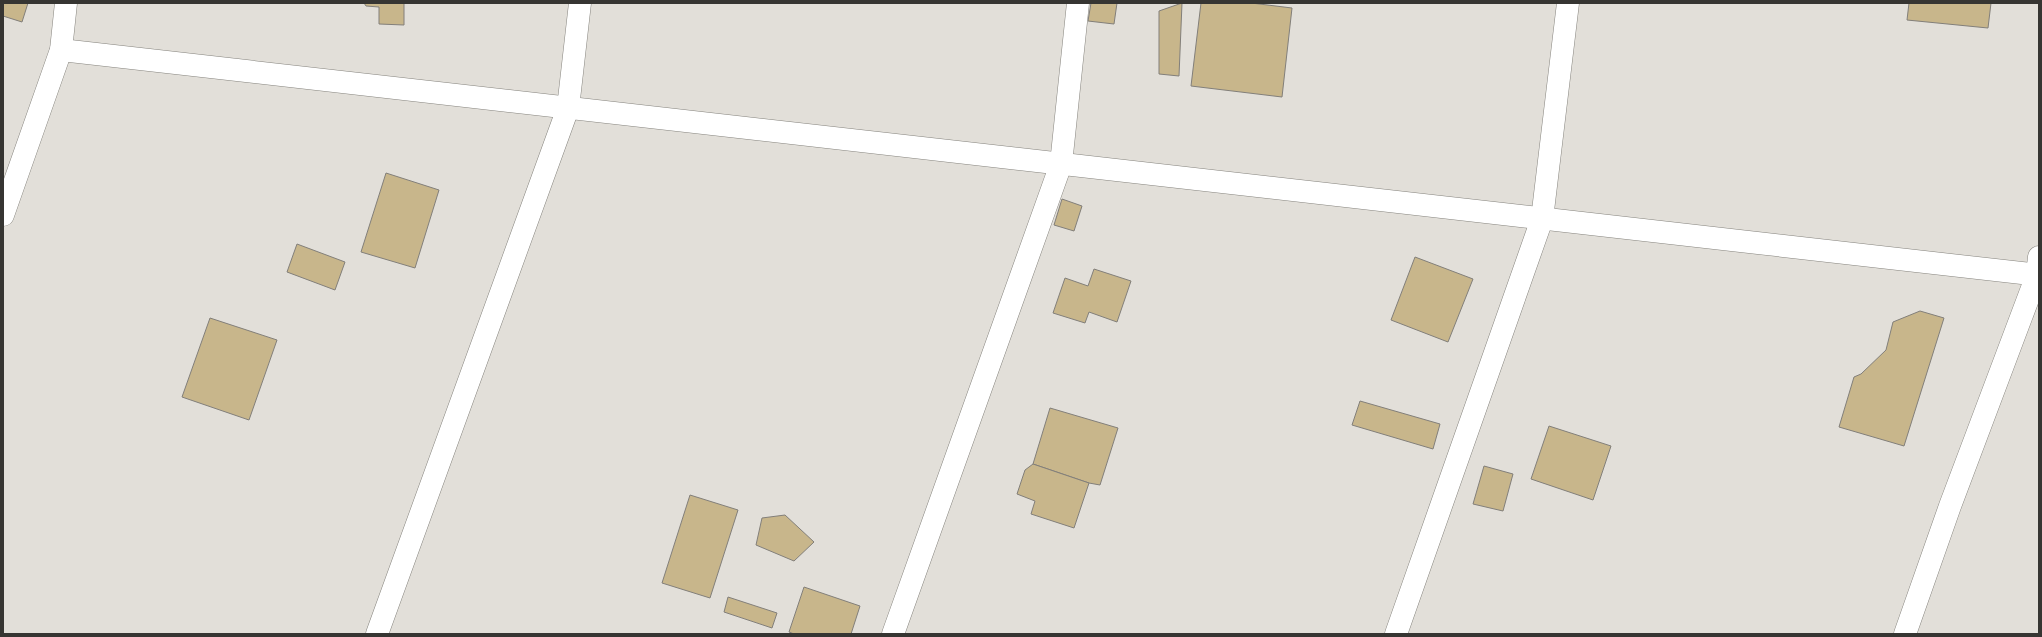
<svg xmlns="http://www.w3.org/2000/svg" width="2042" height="637" font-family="'IBM Plex Serif',serif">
<rect width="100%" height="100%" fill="#e2dfd9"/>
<g fill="#c8b68b" stroke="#827f7a">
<polygon points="3,3 28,3 22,22 3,16"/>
<polygon points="364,3 404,3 404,25 379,24 379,7 366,6"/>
<polygon points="1091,3 1117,3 1114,24 1088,21"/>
<polygon points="1182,3 1179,76 1159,74 1159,11"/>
<polygon points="1201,3 1251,3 1292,8 1282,97 1191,86"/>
<polygon points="1909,3 1991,3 1988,28 1907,20"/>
<polygon points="386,173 439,190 415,268 361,252"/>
<polygon points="1062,199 1082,206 1074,231 1054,225"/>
<polygon points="297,244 345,262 335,290 287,272"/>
<polygon points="1415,257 1473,279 1448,342 1391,320"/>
<polygon points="1094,269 1131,281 1117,322 1089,312 1085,323 1053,313 1065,278 1088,286"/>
<polygon points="1920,311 1944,318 1904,446 1839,427 1854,377 1861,374 1886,350 1893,322"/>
<polygon points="210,318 277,340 249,420 182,397"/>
<polygon points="1360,401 1440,424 1433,449 1352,425"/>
<polygon points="1050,408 1118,428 1100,485 1089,483 1033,464"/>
<polygon points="1549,426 1611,446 1593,500 1531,479"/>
<polygon points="1033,464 1089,483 1074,528 1031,514 1035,501 1017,494 1025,470"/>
<polygon points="1484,466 1513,474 1503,511 1473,504"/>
<polygon points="690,495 738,510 710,598 662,583"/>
<polygon points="785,515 814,542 794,561 756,545 762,518"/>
<polygon points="804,587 860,606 851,634 794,634 789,632"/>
<polygon points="728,597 777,613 772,628 724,612"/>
</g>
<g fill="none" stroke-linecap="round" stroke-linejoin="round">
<defs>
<g id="minor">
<polyline points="61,50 2039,275"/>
<polyline points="3,215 61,50 66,3"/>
<polyline points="377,634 568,108 580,3"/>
<polyline points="893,634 1061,164 1078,3"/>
<polyline points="1396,634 1542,219 1568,3"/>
<polyline points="1905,634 1950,506 2037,275 2039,257"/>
</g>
</defs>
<use href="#minor" stroke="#85837d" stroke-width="23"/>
<use href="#minor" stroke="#fff" stroke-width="22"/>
</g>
<rect width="2042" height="637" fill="none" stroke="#363532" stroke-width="8"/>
</svg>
